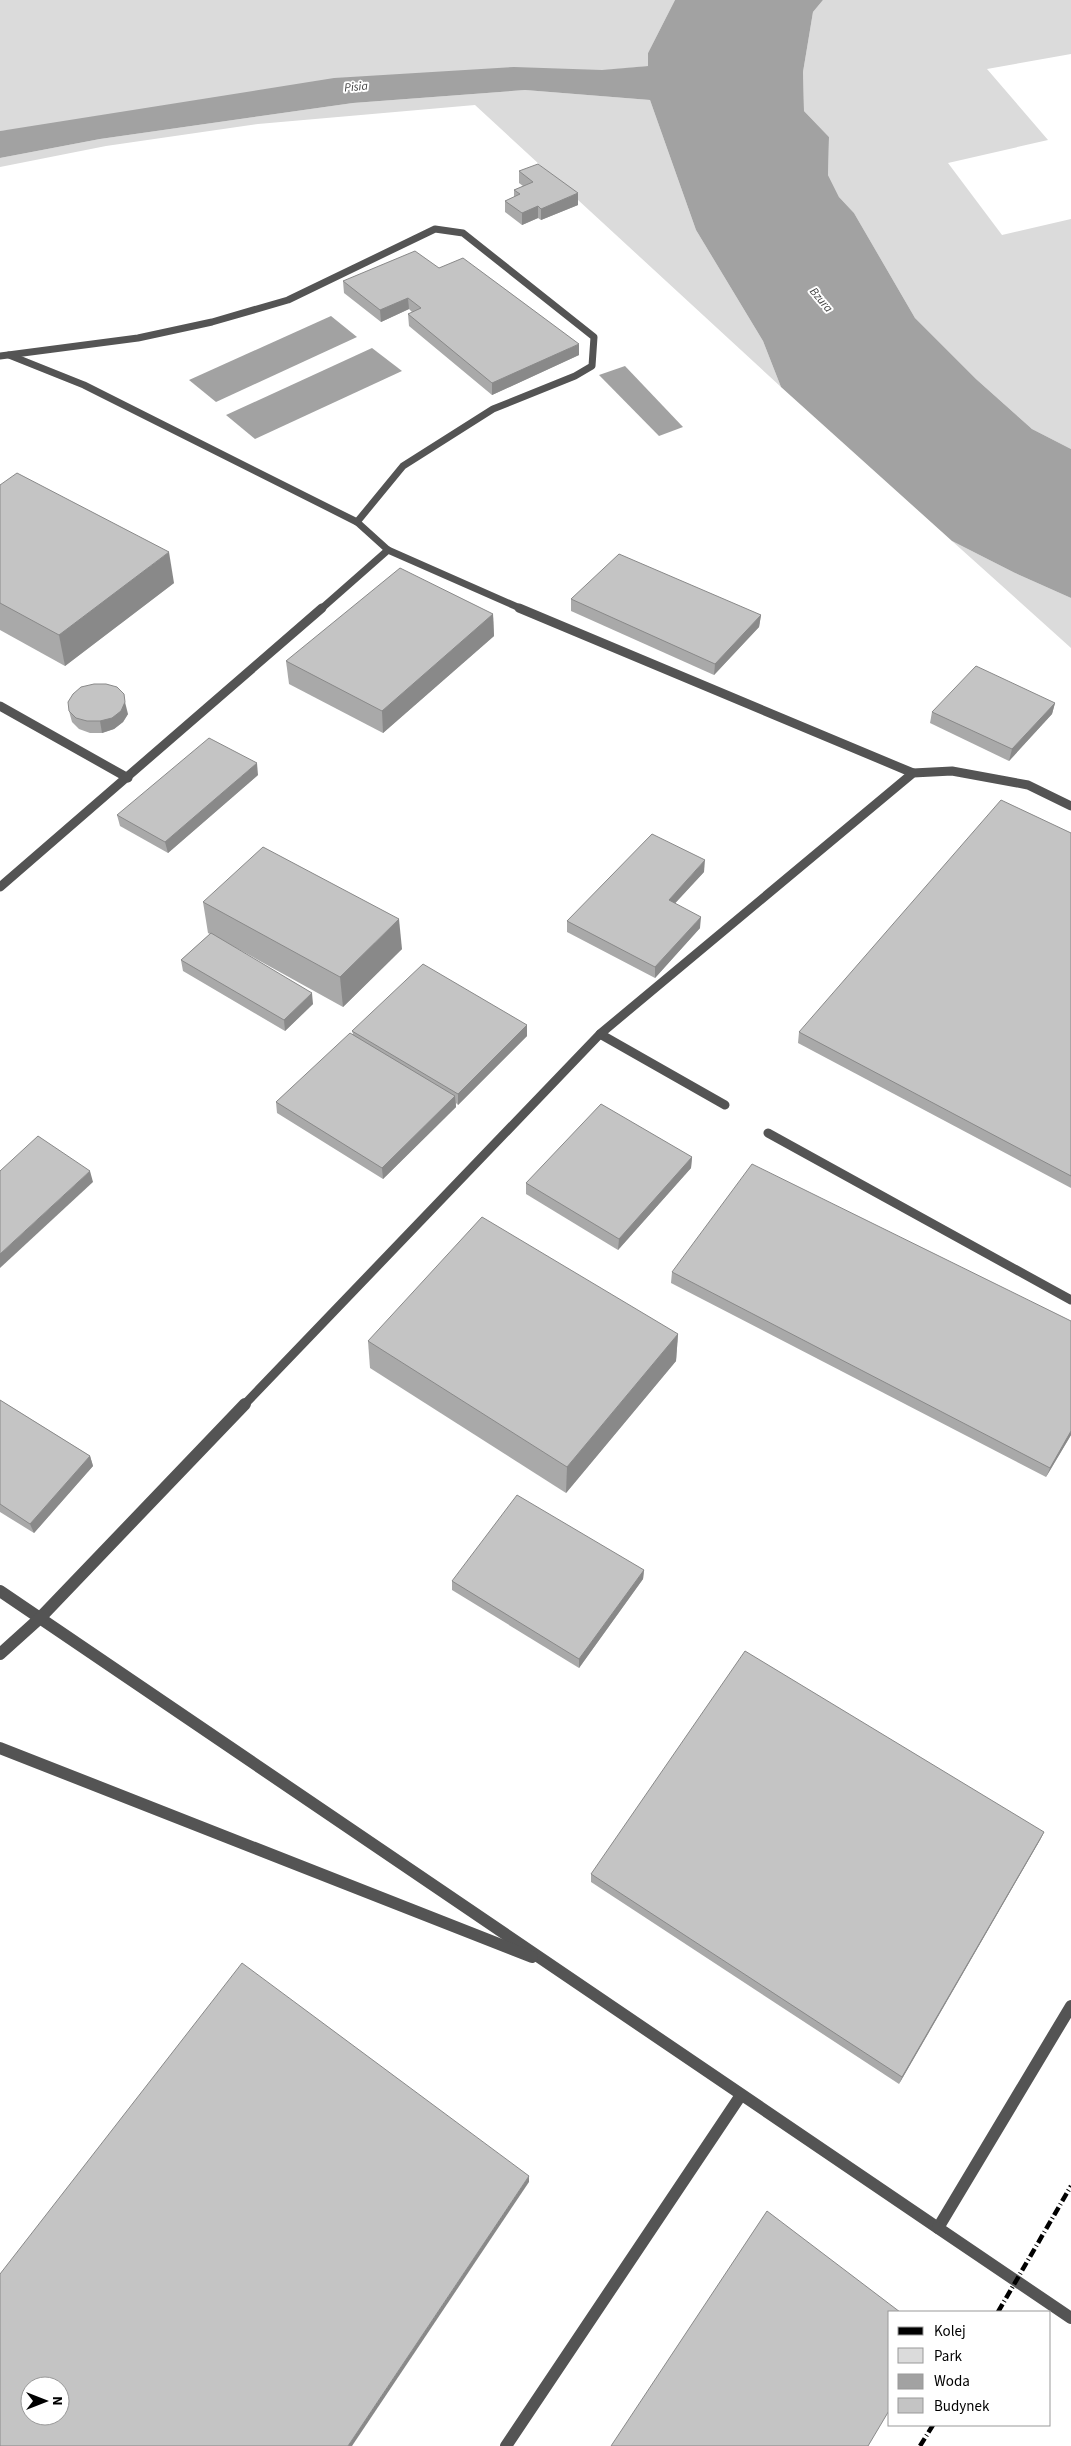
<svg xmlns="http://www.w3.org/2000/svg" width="1071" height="2446" font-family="'Source Sans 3',sans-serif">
<rect width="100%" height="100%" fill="#fff"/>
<g fill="#dbdbdb">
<polygon points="0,0 675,0 648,53 649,66 0,131"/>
<polygon points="823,0 1071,0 1071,54 987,69 1048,140 948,163 1002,235 1071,219 1071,449 1032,429 976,379 915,318 854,213 839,197 828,175 829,137 804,111 803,72 813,12"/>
<polygon points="525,90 650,100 696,230 763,341 781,387 475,105 258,124 106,146 0,167 0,158 100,139 353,103"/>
<polygon points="952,541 1015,573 1071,598 1071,648"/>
</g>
<g fill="#a2a2a2">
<polygon points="675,0 823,0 813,12 803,72 804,111 829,137 828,175 839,197 854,213 915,318 976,379 1032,429 1071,449 1071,598 1015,573 952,541 781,387 763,341 696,230 650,100 525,90 353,103 100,139 0,158 0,131 334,78 514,67 602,70 648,66 648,53"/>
<polygon points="331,316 357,337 216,402 189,380"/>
<polygon points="372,348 402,371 255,439 226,415"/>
<polygon points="625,366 683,427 659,436 599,375"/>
</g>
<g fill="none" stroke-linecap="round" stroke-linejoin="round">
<g stroke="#545454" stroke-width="7">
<polyline points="9,355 84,385 357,522 388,550 522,609"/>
<polyline points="0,356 138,338 212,322 288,300 435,229 463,233 594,337 592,366 575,376 493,409 403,466 357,522"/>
<polyline points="321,609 388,550"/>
</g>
<g stroke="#545454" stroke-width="9">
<polyline points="519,608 913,773"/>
<polyline points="0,706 128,778"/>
<polyline points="0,887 322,608"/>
<polyline points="600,1034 725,1105"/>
<polyline points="768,1133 1071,1300"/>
<polyline points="244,1405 600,1034 913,773 952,771 1028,785 1071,806"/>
</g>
<g stroke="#545454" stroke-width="12">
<polyline points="0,1591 938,2228 1071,2006"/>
<polyline points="0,1654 40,1618 245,1404"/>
<polyline points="0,1748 532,1957"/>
<polyline points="938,2228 1071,2318"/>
<polyline points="506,2446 741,2095"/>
</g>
<g stroke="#000" stroke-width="4.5" stroke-dasharray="9 3 1 3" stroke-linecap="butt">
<polyline points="998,2312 1071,2186"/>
<polyline points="920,2446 933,2425"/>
</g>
</g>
<g fill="#a9a9a9">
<polygon points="519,171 578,205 541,220 538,218 522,225 505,212 505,201 514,197 514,190 523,186 519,183"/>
<polygon points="439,268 579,355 492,395 409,326 408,314 412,312 409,309 381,322 344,293 343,281"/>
<polygon points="0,485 174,583 65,666 0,630"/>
<polygon points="571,599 761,615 759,627 714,675 571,611"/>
<polygon points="493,614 494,636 383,733 289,684 286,661"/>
<polygon points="1055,703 1052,714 1009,761 930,723 932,712"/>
<polygon points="69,711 128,714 123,722 114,729 102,733 90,733 79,729 72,722"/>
<polygon points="258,775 168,853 120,826 117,815"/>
<polygon points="1071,833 1071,1188 798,1043 799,1032"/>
<polygon points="704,872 675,903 700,928 655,978 567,932 567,921"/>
<polygon points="203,902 402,949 343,1007 231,945 313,1004 285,1031 183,971 181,960 210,934 208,933"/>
<polygon points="527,1025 527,1036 458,1105 456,1103 456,1107 383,1179 277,1113 276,1102 353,1034 352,1031"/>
<polygon points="692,1157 691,1168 618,1250 526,1194 526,1183"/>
<polygon points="672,1272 1071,1321 1071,1435 1046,1477 671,1283"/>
<polygon points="678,1334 676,1361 566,1493 370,1368 368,1341"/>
<polygon points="0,1400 90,1456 93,1466 34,1533 0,1512"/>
<polygon points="644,1570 643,1579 579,1668 452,1590 452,1581"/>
<polygon points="1044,1832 1040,1840 899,2084 591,1882 591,1874"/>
</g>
<g fill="#898989">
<polygon points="578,193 578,205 541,220 541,209"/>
<polygon points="538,206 538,218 522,225 522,213"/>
<polygon points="408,298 409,309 381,322 380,310"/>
<polygon points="579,344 579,355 492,395 492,383"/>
<polygon points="169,552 174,583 65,666 59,635"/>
<polygon points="493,614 494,636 383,733 382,711"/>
<polygon points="761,615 759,627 714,675 715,664"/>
<polygon points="125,702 128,714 123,722 114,729 102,733 100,721"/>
<polygon points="1055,703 1052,714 1009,761 1012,749"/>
<polygon points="257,763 258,775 168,853 165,842"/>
<polygon points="705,860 704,872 668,911 669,900"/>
<polygon points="701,917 700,928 655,978 655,967"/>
<polygon points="399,919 402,949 343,1007 340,977"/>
<polygon points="312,993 313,1004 285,1031 284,1020"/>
<polygon points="527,1025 527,1036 458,1105 458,1094"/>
<polygon points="455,1096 456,1107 383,1179 382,1168"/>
<polygon points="692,1157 691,1168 618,1250 619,1239"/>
<polygon points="90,1171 93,1182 0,1268 0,1254"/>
<polygon points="678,1334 676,1361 566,1493 567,1467"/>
<polygon points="1071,1431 1071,1435 1046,1477 1050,1468"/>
<polygon points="90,1456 93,1466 34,1533 30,1524"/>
<polygon points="644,1570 643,1579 579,1668 579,1659"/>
<polygon points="1044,1832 1040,1840 899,2084 902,2077"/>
<polygon points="529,2176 529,2182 352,2446 348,2446"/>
</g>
<g fill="#c4c4c4" stroke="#898989" fill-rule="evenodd">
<polygon points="538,164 578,193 541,209 538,206 522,213 505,201 520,194 514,190 533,182 519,171"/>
<polygon points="415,251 439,268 463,258 579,344 492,383 408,314 421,308 408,298 380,310 343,281"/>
<polygon points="17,473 169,552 59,635 0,603 0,485"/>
<polygon points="619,554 761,615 715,664 571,599"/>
<polygon points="400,568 493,614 382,711 286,661"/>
<polygon points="976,666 1055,703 1012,749 932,712"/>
<polygon points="94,684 106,684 117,687 124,694 125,702 121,711 112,718 100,721 87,721 76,718 69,711 68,702 73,694 81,687"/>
<polygon points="209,738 257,763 165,842 117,815"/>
<polygon points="1001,800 1071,833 1071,1176 799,1032"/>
<polygon points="652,834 705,860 669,900 701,917 655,967 567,921"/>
<polygon points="263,847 399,919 340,977 203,902"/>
<polygon points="211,933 312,993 284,1020 181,960"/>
<polygon points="423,964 527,1025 458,1094 352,1031"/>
<polygon points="350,1033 455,1096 382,1168 276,1102"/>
<polygon points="601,1104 692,1157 619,1239 526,1183"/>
<polygon points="38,1136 90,1171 0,1254 0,1171"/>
<polygon points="752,1164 1071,1321 1071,1431 1050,1468 672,1272"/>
<polygon points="482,1217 678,1334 567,1467 368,1341"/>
<polygon points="0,1400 90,1456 30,1524 0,1504"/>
<polygon points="517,1495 644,1570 579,1659 452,1581"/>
<polygon points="745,1651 1044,1832 902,2077 591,1874"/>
<path d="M242,1963L529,2176L348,2446H0V2274ZM30,2386H60V2416H30Z"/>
<polygon points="767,2211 900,2312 890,2312 890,2409 868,2446 611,2446"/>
</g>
<g text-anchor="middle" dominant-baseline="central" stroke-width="4" stroke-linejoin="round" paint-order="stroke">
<g font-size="12" font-style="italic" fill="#434343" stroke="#fff">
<text transform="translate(356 87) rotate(-5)">Pisia</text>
<text transform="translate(821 300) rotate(50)">Bzura</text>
</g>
</g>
<rect x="888" y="2311" width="162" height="115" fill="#ffffff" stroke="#999999"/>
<rect x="898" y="2327" width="25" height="8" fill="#000000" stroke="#999999"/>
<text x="934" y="2336" font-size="15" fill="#000000">Kolej</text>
<rect x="898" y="2348" width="25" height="15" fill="#dbdbdb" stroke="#999999"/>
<text x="934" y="2361" font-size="15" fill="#000000">Park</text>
<rect x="898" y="2374" width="25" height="15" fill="#a2a2a2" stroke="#999999"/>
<text x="934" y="2386" font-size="15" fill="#000000">Woda</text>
<rect x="898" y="2398" width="25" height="15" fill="#c4c4c4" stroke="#999999"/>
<text x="934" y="2411" font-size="15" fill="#000000">Budynek</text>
<g transform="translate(45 2401) rotate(90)"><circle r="24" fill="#ffffff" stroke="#999999"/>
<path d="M0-4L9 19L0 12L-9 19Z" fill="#000000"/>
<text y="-8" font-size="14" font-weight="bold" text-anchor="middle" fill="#000000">N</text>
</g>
</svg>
